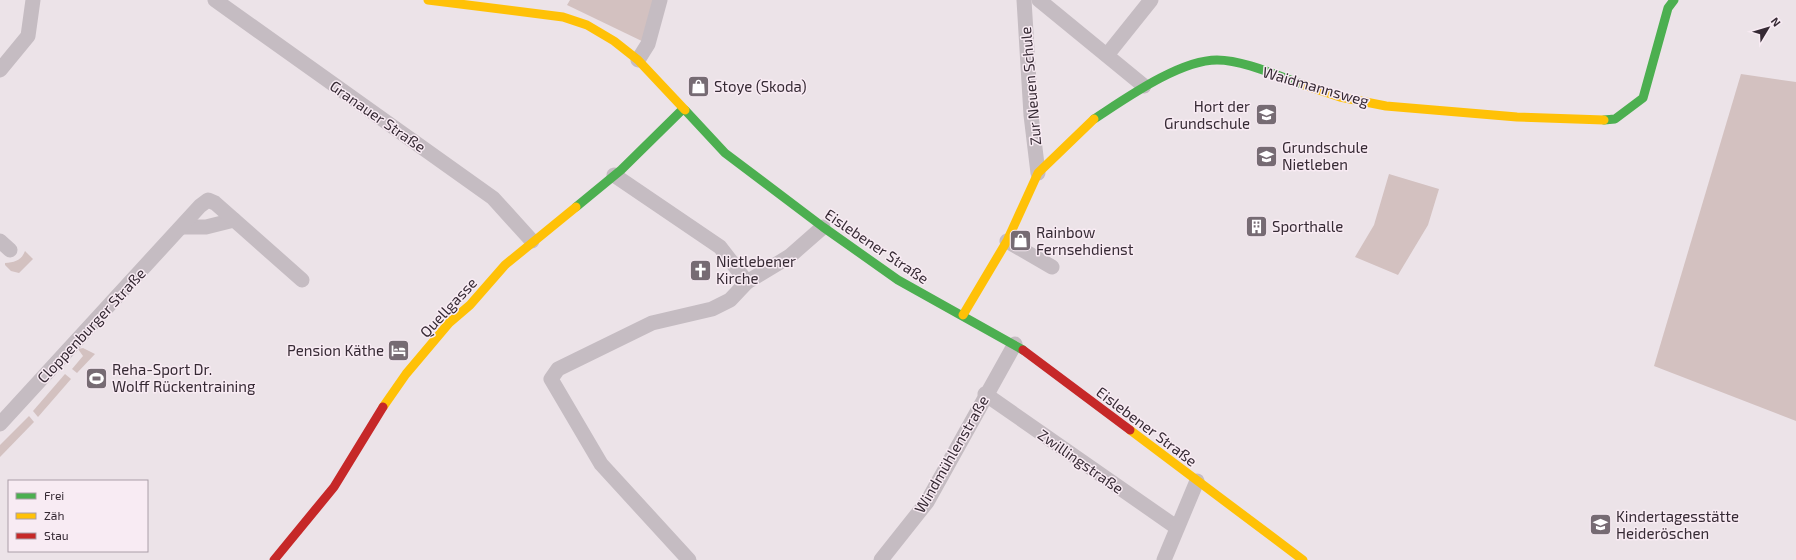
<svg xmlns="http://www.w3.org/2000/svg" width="1796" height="560" font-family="'Exo 2',sans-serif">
<rect width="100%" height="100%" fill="#ece3e8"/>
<g fill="#d3c1c0">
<polygon points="570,0 660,0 648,44 567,5"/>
<polygon points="1741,74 1796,82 1796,421 1654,366"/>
<polygon points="1389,174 1439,189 1428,225 1398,275 1355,257 1374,225"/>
<path d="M25,251L33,259L19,273L11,271L5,265V263C15,262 21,261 25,251Z"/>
<polygon points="83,348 95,354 77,373 72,369 83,356 78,349"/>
<polygon points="65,374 71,379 38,417 33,411"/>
<polygon points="29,416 34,422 0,457 0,445"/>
</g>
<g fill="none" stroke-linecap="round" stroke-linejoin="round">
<g stroke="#c5bcc2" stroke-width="15">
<polyline points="215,0 493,198 532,241"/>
<polyline points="1024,0 1031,115 1038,173"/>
<polyline points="1039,0 1144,86"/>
<polyline points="1107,55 1151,0"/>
<polyline points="638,60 648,44 660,0"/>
<polyline points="0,70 28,36 33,0"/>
<polyline points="614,175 720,247 747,282"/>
<polyline points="182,227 206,227 234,220"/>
<polyline points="0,241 10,250"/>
<polyline points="1007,241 1052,267"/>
<polyline points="985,394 1176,527"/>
<polyline points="0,424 200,206 208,200 215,203 302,280"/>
<polyline points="689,560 601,464 551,379 558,369 652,323 712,309 730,300 747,282 790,256 823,227"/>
<polyline points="881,560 927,502 1015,344"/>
<polyline points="1164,560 1197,481"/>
</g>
<g stroke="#4caf50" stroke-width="9">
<polyline points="685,110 725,153 823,227 898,280 1023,350"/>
<path d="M1094,119C1125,99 1179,60 1217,60C1244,60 1278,76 1304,85"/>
<polyline points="1604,120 1615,119 1643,98 1668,8 1674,0"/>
<polyline points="576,207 621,170 683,109"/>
</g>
<g stroke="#ffc107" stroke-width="9">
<polyline points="428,0 563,17 587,25 614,41 638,60 685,110"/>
<polyline points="1304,85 1340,97 1386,106 1517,117 1604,120"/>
<polyline points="963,315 1007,241 1038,173 1094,119"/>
<polyline points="383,407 406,374 449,323 470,305 505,265 576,207"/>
<polyline points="1130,430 1303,560"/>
</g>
<g stroke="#c62828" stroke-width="9">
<polyline points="1023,350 1130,430"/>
<polyline points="274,560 334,487 383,407"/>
</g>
</g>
<defs>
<symbol id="shop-square" viewBox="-11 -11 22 22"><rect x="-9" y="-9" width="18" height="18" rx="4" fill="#766b73" stroke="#f8ebf3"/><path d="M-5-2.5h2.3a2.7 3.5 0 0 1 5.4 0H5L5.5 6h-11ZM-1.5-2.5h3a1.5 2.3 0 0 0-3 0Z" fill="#fff"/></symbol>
<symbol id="school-square" viewBox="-11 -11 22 22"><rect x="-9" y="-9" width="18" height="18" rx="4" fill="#766b73" stroke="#f8ebf3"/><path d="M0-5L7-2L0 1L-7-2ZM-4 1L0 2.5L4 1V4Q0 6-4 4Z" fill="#fff"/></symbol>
<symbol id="building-square" viewBox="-11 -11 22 22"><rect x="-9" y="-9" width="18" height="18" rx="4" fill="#766b73" stroke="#f8ebf3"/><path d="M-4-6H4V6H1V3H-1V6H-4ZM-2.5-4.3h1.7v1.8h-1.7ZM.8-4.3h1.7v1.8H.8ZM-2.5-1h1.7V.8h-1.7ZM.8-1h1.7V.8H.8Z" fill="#fff"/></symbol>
<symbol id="church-square" viewBox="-11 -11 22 22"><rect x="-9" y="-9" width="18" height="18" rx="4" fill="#766b73" stroke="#f8ebf3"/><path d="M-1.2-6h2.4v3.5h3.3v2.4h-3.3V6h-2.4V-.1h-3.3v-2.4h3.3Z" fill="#fff"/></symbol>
<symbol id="hotel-square" viewBox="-11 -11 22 22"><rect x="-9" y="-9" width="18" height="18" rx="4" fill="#766b73" stroke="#f8ebf3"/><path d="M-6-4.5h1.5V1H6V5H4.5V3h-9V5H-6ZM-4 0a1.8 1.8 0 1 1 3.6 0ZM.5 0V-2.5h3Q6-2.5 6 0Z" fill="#fff"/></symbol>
<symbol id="stadium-square" viewBox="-11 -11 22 22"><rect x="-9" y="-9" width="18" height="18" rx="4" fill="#766b73" stroke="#f8ebf3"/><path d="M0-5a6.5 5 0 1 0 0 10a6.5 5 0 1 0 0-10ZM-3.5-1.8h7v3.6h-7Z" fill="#fff"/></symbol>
</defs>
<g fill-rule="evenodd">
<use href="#shop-square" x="686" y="74" width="25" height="25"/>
<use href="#school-square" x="1254" y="102" width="25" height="25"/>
<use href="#school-square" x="1254" y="144" width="25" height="25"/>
<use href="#building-square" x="1244" y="214" width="25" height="25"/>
<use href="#shop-square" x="1008" y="228" width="25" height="25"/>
<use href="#church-square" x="688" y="258" width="25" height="25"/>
<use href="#hotel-square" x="386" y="338" width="25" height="25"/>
<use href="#stadium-square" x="84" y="366" width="25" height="25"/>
<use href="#school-square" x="1588" y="512" width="25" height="25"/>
</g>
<g text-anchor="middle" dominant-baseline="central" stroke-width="3" stroke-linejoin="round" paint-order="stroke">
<g font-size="15" fill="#362a34" stroke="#f8ebf3" text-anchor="start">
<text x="714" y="86">Stoye (Skoda)</text>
<text x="1250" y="106" text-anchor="end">Hort der<tspan x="1250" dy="17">Grundschule</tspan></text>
<text x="1282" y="147">Grundschule<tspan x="1282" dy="17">Nietleben</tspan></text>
<text x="1272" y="226">Sporthalle</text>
<text x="1036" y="232">Rainbow<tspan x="1036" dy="17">Fernsehdienst</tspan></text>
<text x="716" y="261">Nietlebener<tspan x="716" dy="17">Kirche</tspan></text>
<text x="384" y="350" text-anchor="end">Pension Käthe</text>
<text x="112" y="369">Reha-Sport Dr.<tspan x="112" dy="17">Wolff Rückentraining</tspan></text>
<text x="1616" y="516">Kindertagesstätte<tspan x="1616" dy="17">Heideröschen</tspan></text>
</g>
<g font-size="15" fill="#362a34" stroke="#f8ebf3">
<text transform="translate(1030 86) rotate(-95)">Zur Neuen Schule</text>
<text transform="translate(1316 86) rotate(16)">Waidmannsweg</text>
<text transform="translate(378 116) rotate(35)">Granauer Straße</text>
<text transform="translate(877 246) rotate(34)">Eislebener Straße</text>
<text transform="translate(448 307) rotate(-47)">Quellgasse</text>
<text transform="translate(91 325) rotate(-47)">Cloppenburger Straße</text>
<text transform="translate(1147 426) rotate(37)">Eislebener Straße</text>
<text transform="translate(951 454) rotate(-60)">Windmühlenstraße</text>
<text transform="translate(1081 461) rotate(35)">Zwillingstraße</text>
</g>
</g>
<rect x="8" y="480" width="140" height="72" fill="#f8ebf3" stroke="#aa9ea7"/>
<rect x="16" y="493" width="20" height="6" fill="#4caf50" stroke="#aa9ea7"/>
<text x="44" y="500" font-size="12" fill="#362a34">Frei</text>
<rect x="16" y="513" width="20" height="6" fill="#ffc107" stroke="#aa9ea7"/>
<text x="44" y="520" font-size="12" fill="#362a34">Zäh</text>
<rect x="16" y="533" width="20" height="6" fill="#c62828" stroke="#aa9ea7"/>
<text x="44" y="540" font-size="12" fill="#362a34">Stau</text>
<g transform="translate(1768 28) rotate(52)" stroke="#f8ebf3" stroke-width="3" paint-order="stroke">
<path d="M0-3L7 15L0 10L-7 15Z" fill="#362a34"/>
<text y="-6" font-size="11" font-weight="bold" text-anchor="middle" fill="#362a34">N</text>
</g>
</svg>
